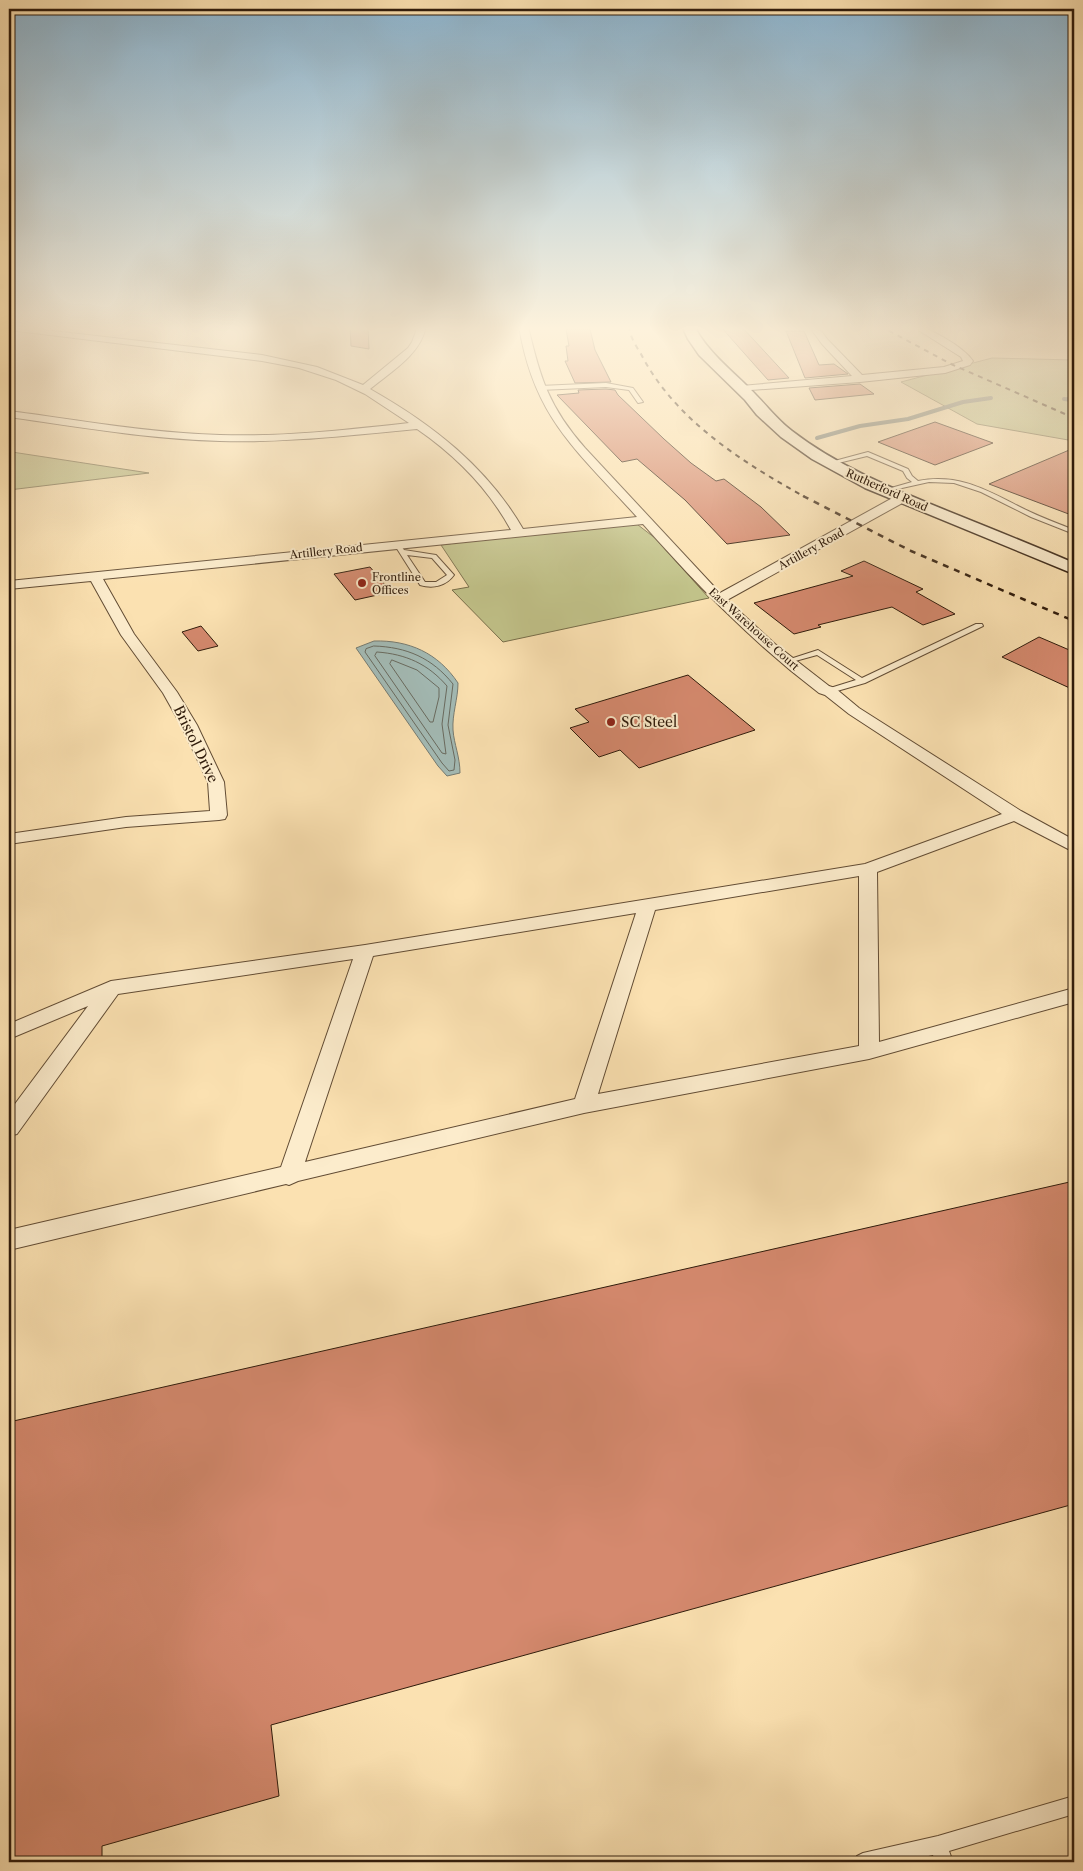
<svg xmlns="http://www.w3.org/2000/svg" width="1083" height="1871" font-family="'Libre Caslon Text',serif">
<rect width="100%" height="100%" fill="#fbe1b1"/>
<filter id="stains"><feTurbulence type="fractalNoise" baseFrequency=".004" numOctaves="4"/><feColorMatrix values="0 0 0 0 .2 0 0 0 0 .09 0 0 0 0 .02 0 0 0 .5 -.17"/></filter>
<radialGradient id="worn" r=".72"><stop offset=".6" stop-color="#630" stop-opacity="0"/><stop offset="1" stop-color="#630" stop-opacity=".3"/></radialGradient>
<g fill="#c1c289" stroke="#786e4a">
<polygon points="992,358 1074,360 1074,441 977,424 901,382"/>
<polygon points="12,452 149,473 9,490 9,455"/>
<polygon points="629,518 655,538 709,598 503,642 452,590 469,587 441,545"/>
</g>
<path fill="#a3bbb6" stroke="#757b72" d="M374,641C409,640 438,653 458,683C458,699 452,714 453,730C454,744 460,757 460,773L447,776L438,766L356,648Z"/>
<g fill="none" stroke-linecap="round" stroke-linejoin="round">
<g stroke="#696b60" stroke-width="1">
<path d="M374,646C407,647 432,658 453,684L448,725L455,760L454,770L449,771L442,763L365,652L366,649Z"/>
<path d="M377,652C406,654 428,664 447,686L442,724L446,754L442,753L375,656Z"/>
<polygon points="392,660 417,670 439,688 439,697 433,722 430,722 390,664"/>
</g>
<g stroke="#757b72" stroke-width="4">
<polyline points="1064,399 1074,400"/>
<polyline points="817,438 860,426 908,419 963,402 991,398"/>
</g>
</g>
<g fill="#d5896e" stroke="#2f1b0b">
<polygon points="350,326 368,326 369,349 351,346"/>
<polygon points="720,326 741,326 789,378 768,380"/>
<polygon points="566,329 590,329 595,350 611,382 575,383 565,361 568,361 566,346 569,346"/>
<polygon points="786,331 804,331 819,365 834,364 848,374 805,378"/>
<polygon points="860,384 874,394 815,400 809,388"/>
<polygon points="606,389 615,390 618,395 664,439 691,463 716,481 724,479 761,507 790,535 727,544 685,500 637,459 622,462 557,395 579,393 578,390"/>
<polygon points="935,422 993,443 935,465 878,442"/>
<polygon points="1074,448 1074,516 989,484"/>
<polygon points="864,561 923,589 916,592 955,614 923,625 892,607 818,625 821,627 794,634 754,603 853,576 841,571"/>
<polygon points="370,567 391,592 355,600 334,574"/>
<polygon points="201,626 218,646 198,651 182,632"/>
<polygon points="1039,637 1074,652 1074,690 1002,657"/>
<polygon points="688,675 755,730 639,768 620,750 599,757 570,728 589,722 575,709"/>
<polygon points="1074,1181 1074,1504 271,1725 279,1796 102,1846 102,1862 9,1862 9,1422"/>
</g>
<g fill="none" stroke-linecap="round" stroke-linejoin="round">
<defs>
<g id="lane">
<polygon points="606,383 633,388 643,402 638,403 629,390 606,387 540,390 537,388 540,386"/>
<path d="M868,452L908,469L912,476L918,481C960,473 988,491 1024,509C1040,517 1057,523 1074,530V534L1031,517L981,492L954,483L929,482L884,492V490L912,482L907,478L903,471L867,456L830,465L827,463Z"/>
<path d="M395,543H399L404,550L436,555L454,575C446,586 433,589 420,585L394,544ZM407,555L432,558L447,575L436,582H425Z"/>
<polygon points="976,624 982,624 983,626 865,683 830,693 827,693 827,689 856,680 817,655 788,663 784,661 818,650 862,678"/>
<polygon points="1074,1796 1074,1814 949,1851 953,1862 935,1862 933,1855 901,1862 854,1862 857,1856 863,1853 938,1836"/>
</g>
<g id="street">
<path d="M9,326L262,355L317,367L363,385L408,348L412,342L418,326H426C421,354 392,371 370,389C432,424 487,467 523,529L637,517C578,451 534,419 519,326H528C540,378 549,407 585,448L720,593L898,495H906L908,498L906,501L727,600L775,644L829,686L835,688L859,708L1021,811L1074,840V852L1014,821L877,872L879,1042L1074,988V1002L869,1059L584,1113L298,1181L289,1185L286,1184L9,1250V1230L281,1167L353,959L118,994L17,1134L9,1136V1112L88,1006L9,1039V1024L111,981L365,945L865,864L1002,814L849,714L825,695L819,693C752,642 698,586 643,524L103,579L134,634L177,692L197,725L224,782L227,815L225,819L219,820L126,827L9,844V834L126,817L210,811L208,782L181,725L163,693L121,635L91,581L9,589V581L511,530C488,488 456,456 417,429C352,435 286,443 220,441C149,439 79,427 9,417V411C79,420 149,433 220,435C283,437 346,430 409,423L365,394L336,380L299,368L262,361L9,330ZM859,876V1046L598,1094L655,910ZM636,913L575,1099L305,1162L373,956Z"/>
<path d="M809,326H817L828,340L862,375L944,367L963,361L961,357L912,326C928,326 964,347 973,361L970,365L945,373L860,382L737,391V387L741,386L852,376L822,344Z"/>
</g>
<path id="secondary" d="M682,326H694C707,351 729,368 749,388C764,402 775,418 792,431C836,465 889,487 940,508C985,526 1030,544 1074,563V574L865,488L812,459L781,437L757,415L745,400L699,355L688,339Z"/>
</defs>
<use href="#lane" stroke="#624c34" stroke-width="2"/>
<use href="#street" stroke="#624c34" stroke-width="2"/>
<use href="#secondary" stroke="#2f1b0b" stroke-width="3"/>
<use href="#lane" fill="#fceccc" fill-rule="evenodd"/>
<use href="#street" fill="#fceccc" fill-rule="evenodd"/>
<use href="#secondary" fill="#fceccc" fill-rule="evenodd"/>
<g stroke="#2f1b0b" stroke-width="2" stroke-dasharray="5 5" stroke-linecap="butt">
<path d="M629,326C629,335 636,346 641,354C675,420 742,462 805,497"/>
<polyline points="880,326 951,364 1074,418"/>
</g>
<polyline stroke="#2f1b0b" stroke-width="2.5" stroke-dasharray="6 6" stroke-linecap="butt" points="803,496 911,551 1074,621"/>
</g>
<linearGradient id="sky" x2="0" y2="1"><stop stop-color="#8cb7d4"/><stop offset="0.56" stop-color="#fdf2dc"/><stop offset="1" stop-color="#fdf2dc" stop-opacity="0"/></linearGradient>
<rect width="1083" height="587" fill="url(#sky)"/>
<g fill="#8f2418" stroke="#fceccc" stroke-width="2">
<circle cx="362" cy="583" r="5"/>
<circle cx="611" cy="722" r="5"/>
</g>
<g text-anchor="middle" dominant-baseline="central" stroke-width="4" stroke-linejoin="round" paint-order="stroke">
<g font-size="11" fill="#2f1b0b" stroke="#fceccc">
<text transform="translate(887 490) rotate(24)">Rutherford Road</text>
<text transform="translate(811 549) rotate(-29)">Artillery Road</text>
<text transform="translate(326 551) rotate(-6)">Artillery Road</text>
<text transform="translate(754 629) rotate(42)">East Warehouse Court</text>
</g>
<g font-size="11" fill="#2f1b0b" stroke="#fceccc" text-anchor="start">
<text x="372" y="577">Frontline<tspan x="372" dy="13">Offices</tspan></text>
</g>
<g font-size="14" fill="#2f1b0b" stroke="#fceccc" text-anchor="start">
<text x="621" y="722">SC Steel</text>
</g>
<g font-size="14" fill="#2f1b0b" stroke="#fceccc">
<text transform="translate(196 744) rotate(64)">Bristol Drive</text>
</g>
</g>
<rect width="1083" height="1871" fill="none" stroke="#fbe1b1" stroke-width="30"/>
<rect x="10" y="10" width="1063" height="1851" fill="none" stroke="#2f1b0b" stroke-width="2.5"/>
<rect x="15" y="15" width="1053" height="1841" fill="none" stroke="#2f1b0b"/>
<rect width="100%" height="100%" filter="url(#stains)"/>
<rect width="100%" height="100%" fill="url(#worn)"/>
</svg>
